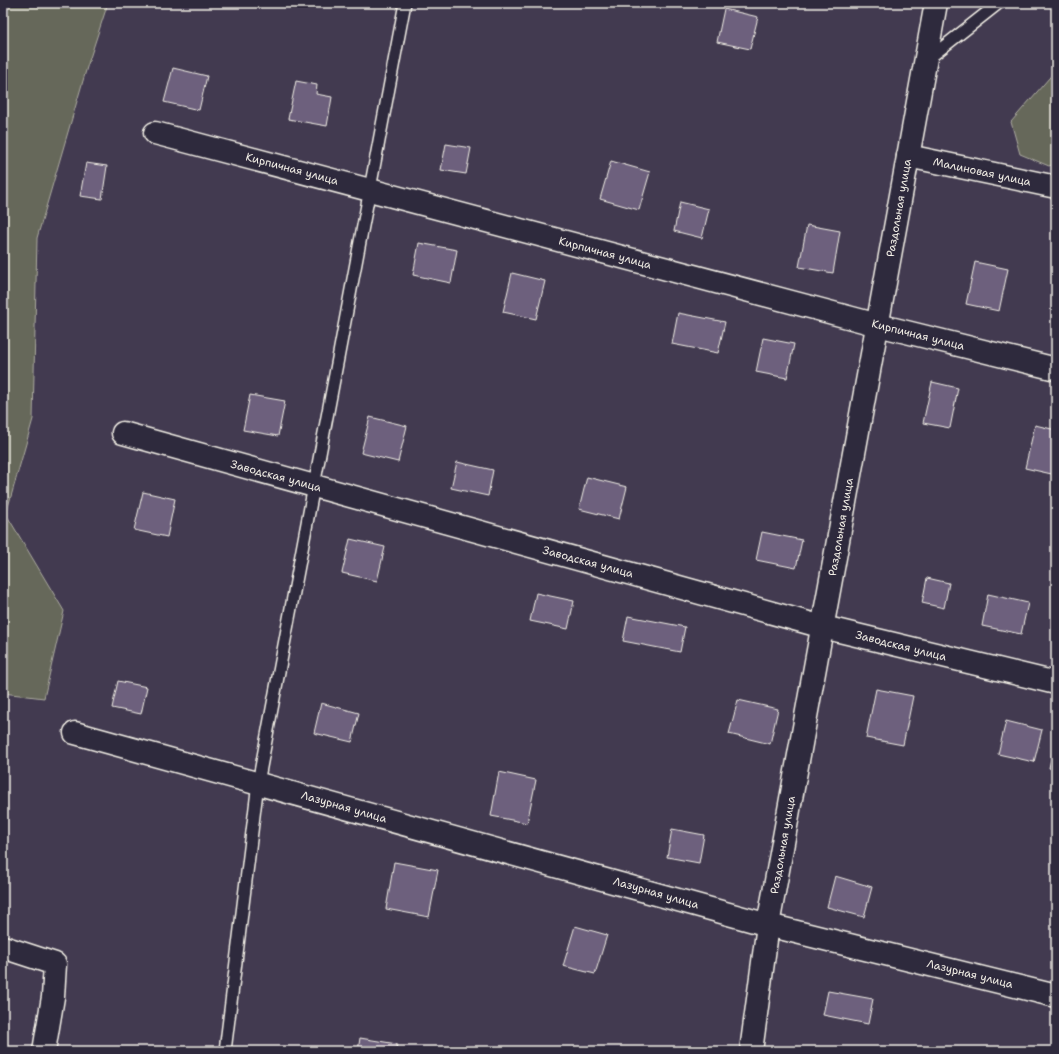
<svg xmlns="http://www.w3.org/2000/svg" width="1059" height="1054" font-family="'Shantell Sans',sans-serif">
<rect width="100%" height="100%" fill="#423a50"/>
<filter id="ink" filterUnits="userSpaceOnUse"><feTurbulence type="fractalNoise" baseFrequency=".025" numOctaves="2"/><feDisplacementMap in="SourceGraphic" scale="8" xChannelSelector="R" yChannelSelector="G"/><feConvolveMatrix kernelMatrix="1 2 1 2 8 2 1 2 1" color-interpolation-filters="sRGB"/></filter>
<g filter="url(#ink)">
<g fill="#66685a" stroke="#adaca1">
<polygon points="3,3 108,3 87,67 37,238 33,419 6,514 64,611 44,698 3,693"/>
<polygon points="1056,70 1056,163 1049,166 1020,154 1011,122"/>
</g>
<g fill="#6d617d" stroke="#f4f1e8">
<polygon points="724,9 758,17 750,49 717,42"/>
<polygon points="173,68 207,76 199,110 164,102"/>
<polygon points="296,81 317,85 316,94 332,97 327,126 288,119"/>
<polygon points="446,144 471,148 466,174 441,170"/>
<polygon points="611,161 650,172 639,210 600,199"/>
<polygon points="86,163 107,166 102,199 80,196"/>
<polygon points="680,202 709,209 702,238 674,231"/>
<polygon points="807,225 840,231 833,273 799,267"/>
<polygon points="419,243 457,250 451,283 413,275"/>
<polygon points="975,262 1008,269 999,311 966,304"/>
<polygon points="512,273 545,281 536,319 503,312"/>
<polygon points="678,313 725,322 718,353 672,344"/>
<polygon points="763,338 794,344 787,378 756,372"/>
<polygon points="932,382 958,388 950,428 923,423"/>
<polygon points="250,395 285,401 278,436 243,430"/>
<polygon points="370,417 407,426 398,462 361,453"/>
<polygon points="1035,425 1056,430 1056,475 1025,468"/>
<polygon points="457,462 493,470 488,496 451,488"/>
<polygon points="587,477 627,487 619,519 579,509"/>
<polygon points="143,492 175,499 167,537 134,530"/>
<polygon points="762,532 802,540 796,568 756,560"/>
<polygon points="350,539 385,547 377,581 342,573"/>
<polygon points="927,578 949,583 944,608 922,603"/>
<polygon points="536,593 574,601 568,629 530,621"/>
<polygon points="988,594 1028,603 1021,634 982,626"/>
<polygon points="628,616 685,627 680,652 623,641"/>
<polygon points="118,681 147,687 141,714 112,708"/>
<polygon points="876,689 913,696 903,745 866,738"/>
<polygon points="738,700 778,709 770,744 729,734"/>
<polygon points="321,703 359,713 352,742 314,733"/>
<polygon points="1006,721 1042,730 1034,762 998,754"/>
<polygon points="1056,735 1056,770 1049,768"/>
<polygon points="499,772 536,780 527,823 491,816"/>
<polygon points="672,829 704,835 699,863 667,857"/>
<polygon points="394,862 438,870 429,917 386,909"/>
<polygon points="835,876 872,887 864,917 827,907"/>
<polygon points="575,926 607,935 595,974 563,966"/>
<polygon points="828,991 873,999 868,1024 823,1015"/>
<polygon points="360,1038 397,1044 396,1051 358,1051"/>
</g>
<g fill="none" stroke-linecap="round" stroke-linejoin="round">
<defs>
<g id="lane">
<polyline points="928,59 999,3"/>
<polyline points="225,1051 258,783 405,3"/>
</g>
<g id="street">
<polyline points="155,133 878,325 1056,369"/>
<polyline points="908,156 1056,187"/>
<polyline points="123,433 823,627 1056,683"/>
<polyline points="75,733 768,925 1056,996"/>
<polyline points="3,947 55,964 53,997 44,1051"/>
<polyline points="751,1051 768,925 936,3"/>
</g>
</defs>
<use href="#lane" stroke="#f4f1e8" stroke-width="14"/>
<use href="#street" stroke="#f4f1e8" stroke-width="25"/>
<use href="#lane" stroke="#2f2a3d" stroke-width="11"/>
<use href="#street" stroke="#2f2a3d" stroke-width="22"/>
</g>
</g>
<g text-anchor="middle" dominant-baseline="central" stroke-width="4" stroke-linejoin="round" paint-order="stroke">
<g font-size="11" fill="#f4f1e8" stroke="#2f2a3d">
<text transform="translate(292 169) rotate(15)">Кирпичная улица</text>
<text transform="translate(982 172) rotate(12)">Малиновая улица</text>
<text transform="translate(899 208) rotate(-80)">Раздольная улица</text>
<text transform="translate(605 253) rotate(15)">Кирпичная улица</text>
<text transform="translate(918 335) rotate(14)">Кирпичная улица</text>
<text transform="translate(276 476) rotate(15)">Заводская улица</text>
<text transform="translate(841 527) rotate(-80)">Раздольная улица</text>
<text transform="translate(588 562) rotate(15)">Заводская улица</text>
<text transform="translate(901 646) rotate(14)">Заводская улица</text>
<text transform="translate(344 807) rotate(16)">Лазурная улица</text>
<text transform="translate(783 845) rotate(-80)">Раздольная улица</text>
<text transform="translate(656 893) rotate(16)">Лазурная улица</text>
<text transform="translate(970 974) rotate(14)">Лазурная улица</text>
</g>
</g>
<rect width="1059" height="1054" fill="none" stroke="#2f2a3d" stroke-width="16"/>
<rect x="8" y="8" width="1043" height="1038" fill="none" stroke="#f4f1e8" stroke-width="1.5" filter="url(#ink)"/>
</svg>
